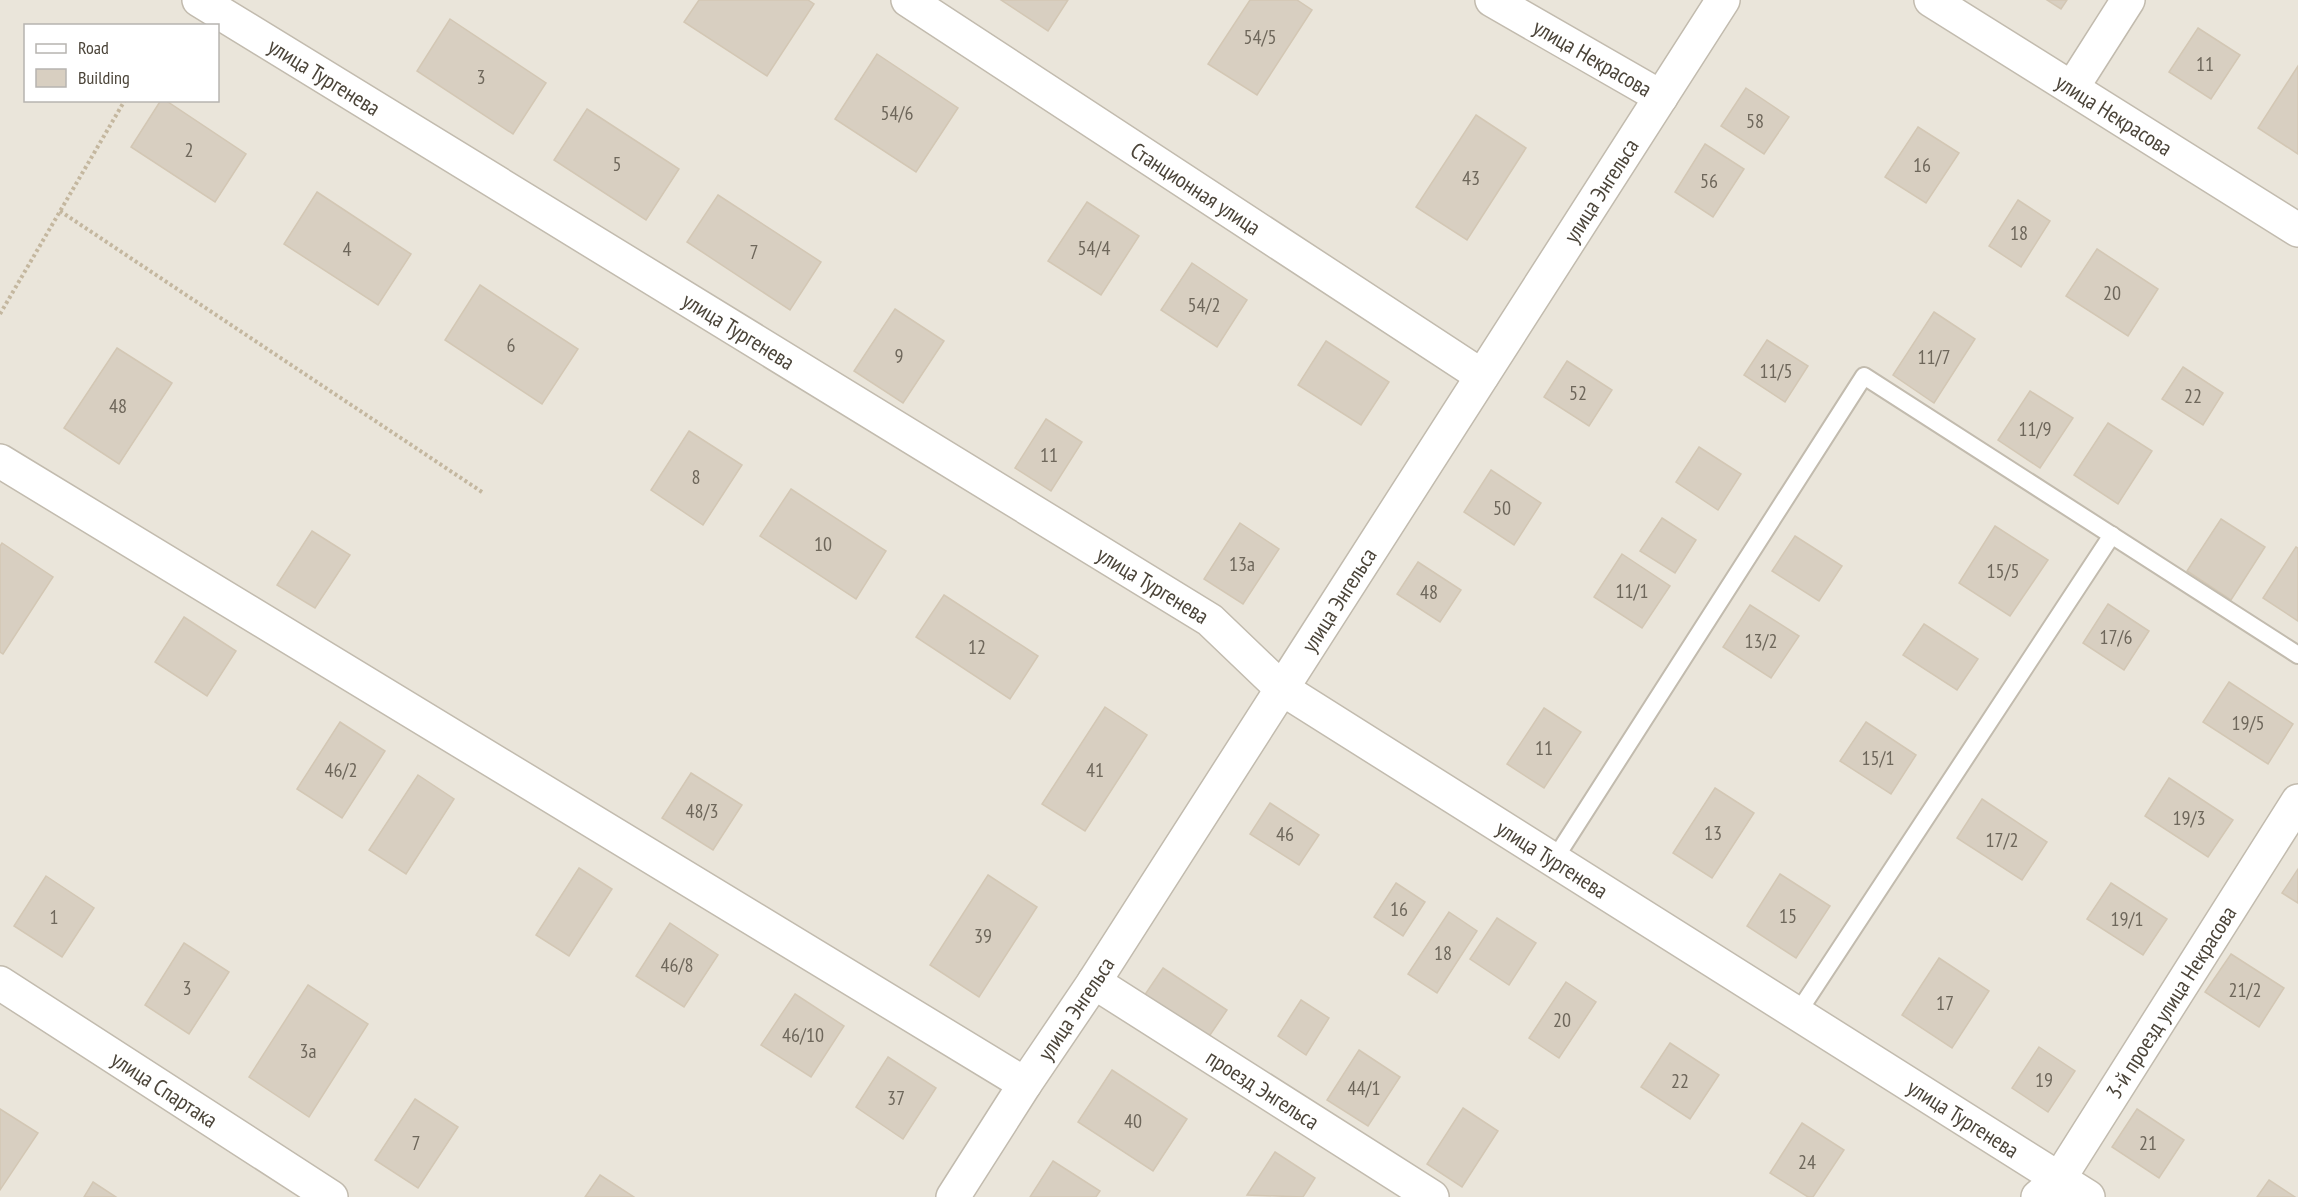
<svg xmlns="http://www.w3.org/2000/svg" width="2298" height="1197" font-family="'PT Sans Narrow',sans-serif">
<rect width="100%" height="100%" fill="#f6f3ec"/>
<path fill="#eae5da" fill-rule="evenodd" d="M0,0H2298V1197H0ZM26,26H218V100H26Z"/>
<g fill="#d8cfc1" stroke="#d3c7b4" stroke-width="1.5">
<polygon points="699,0 808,0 814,4 767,76 684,22"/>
<polygon points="1001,0 1068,0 1048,31"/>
<polygon points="1250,0 1297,0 1312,10 1257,95 1208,64"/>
<polygon points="2047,0 2067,0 2061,9"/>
<polygon points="450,19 546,83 513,134 417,71"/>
<polygon points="2198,28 2240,55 2211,99 2169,72"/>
<polygon points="877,54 958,108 916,172 835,119"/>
<polygon points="2298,66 2298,154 2258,128"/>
<polygon points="1746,88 1789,117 1764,154 1721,126"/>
<polygon points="161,100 165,100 246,154 215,202 131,147"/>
<polygon points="587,109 679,169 646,220 554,160"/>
<polygon points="1476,115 1526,148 1467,240 1416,207"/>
<polygon points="1918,127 1959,153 1926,203 1885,177"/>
<polygon points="1705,144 1744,169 1713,217 1675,192"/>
<polygon points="317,192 411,254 378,305 284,244"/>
<polygon points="718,195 821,262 790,310 687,242"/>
<polygon points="2018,200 2050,221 2021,267 1989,246"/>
<polygon points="1087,202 1139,236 1101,295 1048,261"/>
<polygon points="2097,249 2158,289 2128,336 2066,296"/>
<polygon points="1192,263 1247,300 1217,347 1161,310"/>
<polygon points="480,285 578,349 542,404 445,340"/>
<polygon points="895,309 944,341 903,403 854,371"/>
<polygon points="1934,312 1975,339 1934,403 1893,375"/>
<polygon points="1767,340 1808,366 1785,402 1744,375"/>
<polygon points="1326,341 1389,382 1361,425 1298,385"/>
<polygon points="117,348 172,383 119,464 64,428"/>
<polygon points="1567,361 1612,390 1589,426 1544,397"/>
<polygon points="2183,367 2223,393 2203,425 2162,399"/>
<polygon points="2030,391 2073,418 2040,468 1998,440"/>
<polygon points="1046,419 1082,442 1051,491 1015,468"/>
<polygon points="2108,423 2152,451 2118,504 2074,475"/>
<polygon points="689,431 742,465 703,525 651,490"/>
<polygon points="1699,447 1741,474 1718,510 1676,482"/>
<polygon points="1491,470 1541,503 1514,545 1464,512"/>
<polygon points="791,489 886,551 856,599 760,536"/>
<polygon points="1662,518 1696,540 1675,573 1640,551"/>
<polygon points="2221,519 2265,547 2231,600 2187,571"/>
<polygon points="1240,523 1279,549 1243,604 1204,579"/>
<polygon points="1995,526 2048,560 2010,616 1959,583"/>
<polygon points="312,531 350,555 315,608 277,585"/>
<polygon points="1795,536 1842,566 1819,601 1772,571"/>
<polygon points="2,543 53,577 3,654 0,652 0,546"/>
<polygon points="2296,547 2298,548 2298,621 2263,598"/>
<polygon points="1622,554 1670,586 1642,628 1594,597"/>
<polygon points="1418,562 1461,590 1440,622 1397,594"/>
<polygon points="944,595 1038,656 1010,699 916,637"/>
<polygon points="2108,604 2149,631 2124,670 2083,643"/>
<polygon points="1750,605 1799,636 1771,678 1723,647"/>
<polygon points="184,617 236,651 207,696 155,662"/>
<polygon points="1924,624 1978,659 1957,690 1903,655"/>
<polygon points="2229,682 2293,724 2268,764 2203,722"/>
<polygon points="1105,707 1147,735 1085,831 1042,804"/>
<polygon points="1544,708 1581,732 1544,788 1507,764"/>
<polygon points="340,722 385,751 342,818 297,789"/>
<polygon points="1866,722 1916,755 1891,794 1840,761"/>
<polygon points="691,773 742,805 713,850 662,818"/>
<polygon points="418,775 454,799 406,874 369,850"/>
<polygon points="2169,778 2233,820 2208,857 2145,816"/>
<polygon points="1715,788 1754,813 1712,878 1673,853"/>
<polygon points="1982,799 2047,842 2022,880 1957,838"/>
<polygon points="1270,803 1319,835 1299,865 1250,834"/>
<polygon points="579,868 612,889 569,956 536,935"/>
<polygon points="2298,869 2298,903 2282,893"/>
<polygon points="1780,874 1830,906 1796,958 1747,926"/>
<polygon points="988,875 1037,907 979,997 930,965"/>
<polygon points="46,876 94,908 62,957 14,926"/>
<polygon points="1396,883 1425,902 1403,936 1374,917"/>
<polygon points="2111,883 2167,919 2143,955 2087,919"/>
<polygon points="1449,912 1477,931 1437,993 1408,974"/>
<polygon points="1497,918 1536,943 1509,985 1470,959"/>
<polygon points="670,923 718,955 684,1007 636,976"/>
<polygon points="184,943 229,972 189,1034 145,1005"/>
<polygon points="2231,954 2284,988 2259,1027 2205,992"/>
<polygon points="1939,958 1989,991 1952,1048 1902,1015"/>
<polygon points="1163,968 1227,1010 1208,1038 1144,996"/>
<polygon points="1566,982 1596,1002 1559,1058 1529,1038"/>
<polygon points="308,985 368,1024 309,1117 249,1077"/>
<polygon points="795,994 844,1026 811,1077 761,1045"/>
<polygon points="1301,1000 1329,1018 1306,1055 1278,1036"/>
<polygon points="1670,1043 1719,1075 1690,1119 1641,1087"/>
<polygon points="2039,1047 2075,1071 2048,1112 2012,1088"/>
<polygon points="1359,1050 1400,1077 1368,1126 1327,1100"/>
<polygon points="888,1057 936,1088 903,1139 856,1107"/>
<polygon points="1112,1070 1187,1119 1153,1171 1078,1122"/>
<polygon points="415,1099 458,1127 418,1188 375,1160"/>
<polygon points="1463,1108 1498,1131 1462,1187 1427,1164"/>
<polygon points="0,1109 38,1133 0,1190"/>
<polygon points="2137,1109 2184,1140 2159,1178 2112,1147"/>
<polygon points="1802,1123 1844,1150 1813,1197 1808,1197 1770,1173"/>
<polygon points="1275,1152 1315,1178 1303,1197 1247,1195"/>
<polygon points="1053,1161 1100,1191 1096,1197 1030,1197"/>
<polygon points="600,1175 634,1197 585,1197"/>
<polygon points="2269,1180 2295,1197 2257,1197"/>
<polygon points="93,1182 116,1197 84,1197"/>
</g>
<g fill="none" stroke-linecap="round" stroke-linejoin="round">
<defs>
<g id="service">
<polyline points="1554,860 1864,376 2298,655"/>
<polyline points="1797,1014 2112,535"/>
</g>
<g id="minor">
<path id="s1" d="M199,0L1210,620L1281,688L2088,1197"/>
<path id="s2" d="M908,0L1482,376"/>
<path id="s3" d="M1492,0L1661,97"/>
<path id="s4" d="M1931,0L2298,230"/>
<polyline points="2072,88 2128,0"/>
<polyline points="0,461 1025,1084"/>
<path id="s5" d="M1094,982L1432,1197"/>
<path id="s6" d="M0,983L331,1197"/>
<path id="s7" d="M953,1197L1025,1084L1094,982L1723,0"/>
<path id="s8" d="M2038,1197L2059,1179L2298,801"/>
</g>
</defs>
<use href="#service" stroke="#c2bbae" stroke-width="20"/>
<use href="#minor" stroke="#c2bbae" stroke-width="36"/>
<g stroke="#c4b79f" stroke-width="4" stroke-dasharray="3 3" stroke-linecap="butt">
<polyline points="60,211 482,492"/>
<polyline points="0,314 125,100"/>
</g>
<use href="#service" stroke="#fff" stroke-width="16"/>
<use href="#minor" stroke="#fff" stroke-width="33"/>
</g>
<g text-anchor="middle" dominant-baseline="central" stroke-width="5" stroke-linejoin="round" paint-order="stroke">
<g font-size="20" fill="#6e675b">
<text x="1260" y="37">54/5</text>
<text x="2205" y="64">11</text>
<text x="481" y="77">3</text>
<text x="897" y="113">54/6</text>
<text x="1755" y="121">58</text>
<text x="189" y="150">2</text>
<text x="617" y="164">5</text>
<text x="1922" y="165">16</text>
<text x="1471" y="178">43</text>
<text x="1709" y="181">56</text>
<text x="2019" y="233">18</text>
<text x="1094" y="248">54/4</text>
<text x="347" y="249">4</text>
<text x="754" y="252">7</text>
<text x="2112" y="293">20</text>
<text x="1204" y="305">54/2</text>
<text x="511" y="345">6</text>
<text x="899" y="356">9</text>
<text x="1934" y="357">11/7</text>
<text x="1776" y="371">11/5</text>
<text x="1578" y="393">52</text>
<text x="2193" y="396">22</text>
<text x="118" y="406">48</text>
<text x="2035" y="429">11/9</text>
<text x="1049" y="455">11</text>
<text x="696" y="477">8</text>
<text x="1502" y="508">50</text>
<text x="823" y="544">10</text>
<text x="1242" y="564">13а</text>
<text x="2003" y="571">15/5</text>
<text x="1632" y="591">11/1</text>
<text x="1429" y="592">48</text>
<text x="2116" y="637">17/6</text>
<text x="1761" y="641">13/2</text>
<text x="977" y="647">12</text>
<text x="2248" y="723">19/5</text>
<text x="1544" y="748">11</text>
<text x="1878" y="758">15/1</text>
<text x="341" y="770">46/2</text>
<text x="1095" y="770">41</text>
<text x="702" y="811">48/3</text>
<text x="2189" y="818">19/3</text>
<text x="1713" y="833">13</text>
<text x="1285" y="834">46</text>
<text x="2002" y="840">17/2</text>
<text x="1399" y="909">16</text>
<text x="1788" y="916">15</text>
<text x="54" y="917">1</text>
<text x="2127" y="919">19/1</text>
<text x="983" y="936">39</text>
<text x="1443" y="953">18</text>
<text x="677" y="965">46/8</text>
<text x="187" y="988">3</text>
<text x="2245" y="990">21/2</text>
<text x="1945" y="1003">17</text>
<text x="1562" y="1020">20</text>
<text x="803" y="1035">46/10</text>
<text x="308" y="1051">3а</text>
<text x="2044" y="1080">19</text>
<text x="1680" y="1081">22</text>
<text x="1364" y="1088">44/1</text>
<text x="896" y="1098">37</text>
<text x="1133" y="1121">40</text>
<text x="416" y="1143">7</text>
<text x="2148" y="1143">21</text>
<text x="1807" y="1162">24</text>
</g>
<g font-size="22" fill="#4b4439" stroke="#fff">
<text stroke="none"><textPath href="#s3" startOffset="116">улица Некрасова</textPath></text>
<text stroke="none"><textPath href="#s1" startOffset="147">улица Тургенева</textPath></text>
<text stroke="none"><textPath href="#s4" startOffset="216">улица Некрасова</textPath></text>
<text stroke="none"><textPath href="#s2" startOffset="344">Станционная улица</textPath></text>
<text stroke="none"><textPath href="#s7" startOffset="1197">улица Энгельса</textPath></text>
<text stroke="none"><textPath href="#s1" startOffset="633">улица Тургенева</textPath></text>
<text stroke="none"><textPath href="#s1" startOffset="1119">улица Тургенева</textPath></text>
<text stroke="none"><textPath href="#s7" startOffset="711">улица Энгельса</textPath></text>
<text stroke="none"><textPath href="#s1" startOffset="1605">улица Тургенева</textPath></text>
<text stroke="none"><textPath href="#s8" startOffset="237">3-й проезд улица Некрасова</textPath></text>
<text stroke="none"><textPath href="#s7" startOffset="225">улица Энгельса</textPath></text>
<text stroke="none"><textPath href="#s6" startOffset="196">улица Спартака</textPath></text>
<text stroke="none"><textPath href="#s5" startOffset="200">проезд Энгельса</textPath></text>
<text stroke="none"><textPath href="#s1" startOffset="2091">улица Тургенева</textPath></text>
</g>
</g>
<rect x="24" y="24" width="195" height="78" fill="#ffffff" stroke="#b7b4b0" stroke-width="1.5"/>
<rect x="36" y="44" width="30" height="9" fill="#ffffff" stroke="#b7b4b0" stroke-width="1.5"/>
<text x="78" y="54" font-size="18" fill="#4b4439">Road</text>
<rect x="36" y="69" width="30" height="18" fill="#d8cfc1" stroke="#b7b4b0" stroke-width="1.5"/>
<text x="78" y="84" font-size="18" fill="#4b4439">Building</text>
</svg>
